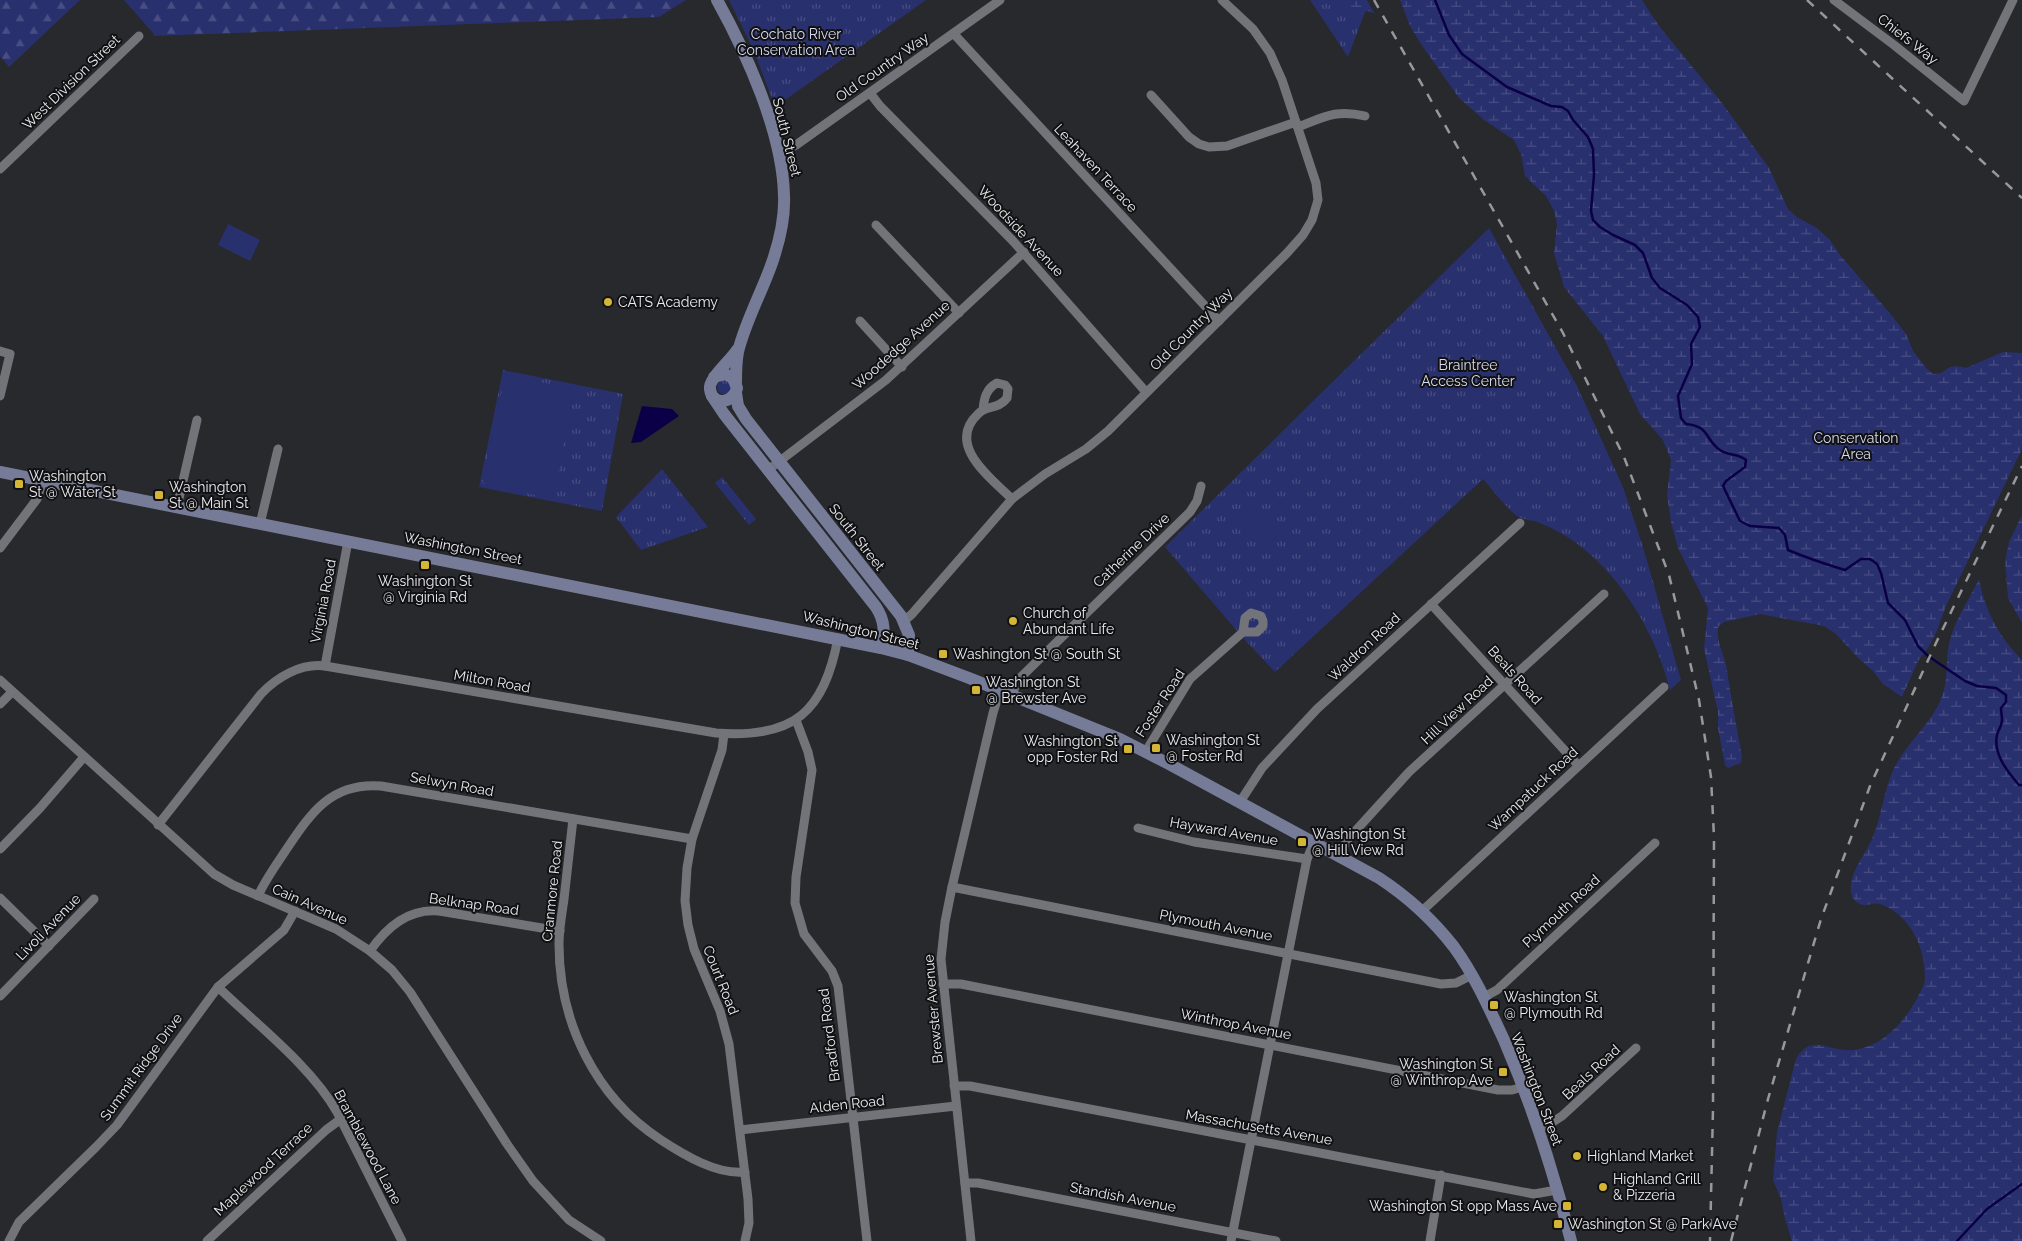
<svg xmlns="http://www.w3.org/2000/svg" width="2022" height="1241" font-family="Raleway,sans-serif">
<defs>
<pattern id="grass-tufts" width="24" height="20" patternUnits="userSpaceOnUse" patternTransform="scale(1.25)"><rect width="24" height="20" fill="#29306e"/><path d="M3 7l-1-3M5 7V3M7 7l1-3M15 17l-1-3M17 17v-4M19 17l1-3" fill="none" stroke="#484e83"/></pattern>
<pattern id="forest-firs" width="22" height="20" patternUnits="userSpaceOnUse" patternTransform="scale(1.25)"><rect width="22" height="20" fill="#29306e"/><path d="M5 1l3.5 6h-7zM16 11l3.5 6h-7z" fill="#484e83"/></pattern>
<pattern id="wetland-marsh" width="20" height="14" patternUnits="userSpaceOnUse" patternTransform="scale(1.25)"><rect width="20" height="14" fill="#29306e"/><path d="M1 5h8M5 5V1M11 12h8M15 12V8" fill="none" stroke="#484e83"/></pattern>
</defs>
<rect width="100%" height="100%" fill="#27292d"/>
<g fill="url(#grass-tufts)">
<polygon points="729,0 926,0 775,107 754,51"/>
<polygon points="1310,0 1363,0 1367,7 1348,57"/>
<path d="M1489,228L1577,386L1623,487L1643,547L1681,680L1670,690C1655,631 1618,569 1566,536C1556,530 1545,525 1535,521C1529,520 1521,519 1517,516C1504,506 1494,491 1483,479L1275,672L1244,639L1165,547Z"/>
<polygon points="503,370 623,394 602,511 479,487"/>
<circle cx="724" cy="387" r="7"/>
<polygon points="662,469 708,527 641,550 616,517"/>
<polygon points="722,477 756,519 749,525 715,483"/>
</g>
<g fill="url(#forest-firs)">
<polygon points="0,0 80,0 9,67 0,56"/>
<polygon points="124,0 686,0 659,17 153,36 154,34"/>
</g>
<g fill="url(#wetland-marsh)">
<polygon points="1342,0 1367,0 1375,14 1368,11 1351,13 1346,10"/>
<path d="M1400,0H1642L1659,26L1722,103L1769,168L1788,209L1797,217L1817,228L1830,240L1840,255L1893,317L1906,334L1913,351L1927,369L1933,374L1941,373L1950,367L1957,366L1966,368L2003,352L2022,353V449L1946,606L1936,633L1928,648L1918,661L1902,697L1883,684L1873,671L1858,658L1836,634L1824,626L1760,614L1724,622L1718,627C1716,641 1723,652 1726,665C1731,695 1736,726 1742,756L1741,763L1728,768L1725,765L1718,728V712L1704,649L1708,608L1678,548L1671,522L1667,495L1671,460L1663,440L1640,414L1603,336L1564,287L1554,253L1557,224L1554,211L1546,196L1525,176L1521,154L1514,140L1484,120L1459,98L1421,44L1410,26Z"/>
<polygon points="2022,515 2022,623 2008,598 2005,561 2009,542"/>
<path d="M1979,579C1985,611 1999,637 2022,660V1241H1792L1785,1219L1781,1199L1773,1180L1777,1132L1796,1059C1810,1035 1824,1048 1845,1050C1883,1052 1911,1015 1924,984C1926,978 1924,971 1924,965C1921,939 1906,913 1880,904C1873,902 1866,908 1858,903C1851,899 1850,891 1851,884C1853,868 1866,853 1872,839C1883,814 1884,784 1898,761C1911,739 1931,723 1941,699C1949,680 1945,663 1949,644C1954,621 1969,600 1979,579Z"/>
</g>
<g fill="#29306e">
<polygon points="228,224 260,240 250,261 218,245"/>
<polygon points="505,375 574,389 553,499 483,483"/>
<polygon points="1247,511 1278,535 1266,550 1236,527"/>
</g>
<polygon fill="#0b0047" points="642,406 672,409 679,416 641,442 631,443"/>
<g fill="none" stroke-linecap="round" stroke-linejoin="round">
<g stroke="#0b0047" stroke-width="2.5">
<path d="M1435,0L1449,35L1462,54L1507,87L1551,106L1562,107L1568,111L1573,120L1588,137L1593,149L1594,175L1591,211L1593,220L1600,227L1613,235L1635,245L1643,253L1652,278L1660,288L1687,305L1698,317L1700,327L1691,344L1692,364L1678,396L1681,418L1686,424C1710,426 1705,440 1720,450C1728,456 1738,453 1746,460L1745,467L1726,481L1723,486L1740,521L1750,526L1779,528L1785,535L1788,550C1807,558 1825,564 1845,570L1861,559H1870L1877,564L1881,573L1888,603L1905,620L1918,646L1928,656L1965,681L1977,686L1996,688L2006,695V702L2001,708C2001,712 2002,716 2002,720C2002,726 1998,730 1997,735C1993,754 2007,771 2019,785H2022"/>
<polyline points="1957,1241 1987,1209 2022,1184"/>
</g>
<g stroke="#727479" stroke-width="9">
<polyline points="1834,0 1894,45 1964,101 2013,0"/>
<polyline points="954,34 1219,321"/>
<polyline points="870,93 880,106 1013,241 1146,392"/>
<polyline points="1151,95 1189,137 1199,144 1209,147 1227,146 1296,122"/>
<path d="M1298,127C1324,117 1336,109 1365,116"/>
<polyline points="779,154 796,145 1000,0"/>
<polyline points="0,169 139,36"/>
<polyline points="876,225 959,313"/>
<polyline points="860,321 902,367"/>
<polyline points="0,351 10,354 0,396"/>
<path d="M983,410C984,398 986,389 997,383L1005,385L1008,389L1007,398C998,410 986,405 978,414C945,445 992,479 1012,499"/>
<polyline points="768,470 886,380 1024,252"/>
<polyline points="177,507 197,420"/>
<polyline points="260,524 278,449"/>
<polyline points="0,548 37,499 43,480"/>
<polyline points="1431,604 1578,765"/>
<polygon points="1251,613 1261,616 1263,621 1263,626 1257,632 1243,632 1245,618"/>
<polyline points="904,621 912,614 1012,499 1045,474 1086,449 1108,431 1287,253 1303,235 1312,220 1318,200 1316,183 1282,80 1270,53 1253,29 1222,0"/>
<polyline points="325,666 348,541"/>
<polyline points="0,680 214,874 233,885 336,929 370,951 392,970 410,992 507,1144 533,1181 569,1220 601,1241"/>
<polyline points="1011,694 1021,677 1190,512 1197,501 1201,486"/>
<polyline points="0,704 12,692"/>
<polyline points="796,720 808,752 812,770 796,877 795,903 804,934 832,971 838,986 867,1241"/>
<polyline points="724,734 722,750 692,839 687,868 685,901 688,925 694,949 720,1011 729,1044 748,1199 749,1223 745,1241"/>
<polyline points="1146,751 1190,679 1243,632"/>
<polyline points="1240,802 1262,768 1317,709 1520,523"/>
<path d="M573,819C570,846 567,872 564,899C562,913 559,929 559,944C559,1022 595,1097 661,1140C684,1155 717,1175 745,1172"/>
<path d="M158,825L261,694C277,677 301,663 325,666L716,733C794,739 824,712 838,638"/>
<polyline points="1138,828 1194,842 1307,859"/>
<polyline points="0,849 40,808 84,757"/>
<polyline points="1338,855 1349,838 1409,772 1604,594"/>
<polyline points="952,887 1441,984 1456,983 1472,975"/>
<path d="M258,896C265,880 276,865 286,850C311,813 331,782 381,786L692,839"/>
<polyline points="0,898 49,946"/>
<polyline points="1422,911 1664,687"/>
<path d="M370,951C386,928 409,908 439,911L560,931"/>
<polyline points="943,984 961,984 1498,1090 1512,1090 1523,1087"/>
<path d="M218,987C256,1024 311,1066 337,1112L402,1241"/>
<polyline points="0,996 94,899"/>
<polyline points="1484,997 1497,990 1655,843"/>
<polyline points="954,1086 970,1086 1534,1194 1557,1190"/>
<polyline points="1538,1129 1548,1125 1562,1116 1636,1048"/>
<polyline points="740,1130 956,1106"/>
<polyline points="965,1183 978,1183 1276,1241"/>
<polyline points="9,1241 19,1222 96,1147 117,1125 218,987 284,930 295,911"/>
<polyline points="207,1241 326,1130 341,1119"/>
<polyline points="971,1241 941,959 945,922 952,887 993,713 1000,690"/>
<polyline points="1231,1241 1307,859 1314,842"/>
<polyline points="1430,1241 1441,1175"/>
</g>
<g stroke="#767c98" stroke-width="12">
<path d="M717,0C747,54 783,134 784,196C785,218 780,239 773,260C763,290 745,322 738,352C736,362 736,372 736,382"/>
<path d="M714,377L725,374L733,378L737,388C734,403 712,407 710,389C708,379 731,360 737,350"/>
<polyline points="736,393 738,406 746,419 901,616 909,635 908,655"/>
<path d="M712,396L724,414L876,607C885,621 885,632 881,648"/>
<path d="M0,472L881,648L908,655L969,678L1120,739L1169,764L1379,878C1408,897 1433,920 1454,947C1475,976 1489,1008 1504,1040C1532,1105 1554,1173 1571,1241"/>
</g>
<g stroke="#96989b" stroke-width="2.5" stroke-dasharray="9 9" stroke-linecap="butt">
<polyline points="1374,0 1563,333 1624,457 1669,575 1699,700 1711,777 1714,837 1713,1109 1710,1241"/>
<polyline points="1807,0 2022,198"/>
<polyline points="1731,1241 1768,1099 1821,919 1870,786 1936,643 2022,466"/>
</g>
</g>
<g fill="#d5b535" stroke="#111113" stroke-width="2">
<circle cx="608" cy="302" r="5"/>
<rect x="14" y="479" width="10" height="10" rx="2.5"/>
<rect x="154" y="490" width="10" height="10" rx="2.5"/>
<rect x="420" y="560" width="10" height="10" rx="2.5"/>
<circle cx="1013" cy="621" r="5"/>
<rect x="938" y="649" width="10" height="10" rx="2.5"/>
<rect x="971" y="685" width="10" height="10" rx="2.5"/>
<rect x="1151" y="743" width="10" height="10" rx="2.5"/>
<rect x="1123" y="744" width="10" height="10" rx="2.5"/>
<rect x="1297" y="837" width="10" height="10" rx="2.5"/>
<rect x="1489" y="1000" width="10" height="10" rx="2.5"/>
<rect x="1498" y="1067" width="10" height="10" rx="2.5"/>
<circle cx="1577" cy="1156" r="5"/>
<circle cx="1603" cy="1187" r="5"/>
<rect x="1562" y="1201" width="10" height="10" rx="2.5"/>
<rect x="1553" y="1219" width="10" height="10" rx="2.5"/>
</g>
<g text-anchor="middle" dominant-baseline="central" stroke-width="4" stroke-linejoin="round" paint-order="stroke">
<g font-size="14" fill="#d7dcf2" stroke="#111113">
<text x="796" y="34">Cochato River<tspan x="796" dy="16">Conservation Area</tspan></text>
<text x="1468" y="365">Braintree<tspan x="1468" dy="16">Access Center</tspan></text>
<text x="1856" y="438">Conservation<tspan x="1856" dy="16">Area</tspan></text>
</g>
<g font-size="14" fill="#ebecef" stroke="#111113">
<text transform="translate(1908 39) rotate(38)">Chiefs Way</text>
<text transform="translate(882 67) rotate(-35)">Old Country Way</text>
<text transform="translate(71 82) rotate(-44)">West Division Street</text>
<text transform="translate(787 137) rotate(76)">South Street</text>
<text transform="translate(1096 168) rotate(47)">Leahaven Terrace</text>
<text transform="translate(1021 231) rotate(47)">Woodside Avenue</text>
<text transform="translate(1191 329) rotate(-45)">Old Country Way</text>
<text transform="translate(901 345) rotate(-42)">Woodedge Avenue</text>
<text transform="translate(857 537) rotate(52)">South Street</text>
<text transform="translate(463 548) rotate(11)">Washington Street</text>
<text transform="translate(1131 550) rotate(-44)">Catherine Drive</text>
<text transform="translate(323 601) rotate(-79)">Virginia Road</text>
<text transform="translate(861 630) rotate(14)">Washington Street</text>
<text transform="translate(1364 647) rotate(-43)">Waldron Road</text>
<text transform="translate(1515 675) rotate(48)">Beals Road</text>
<text transform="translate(492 681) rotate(10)">Milton Road</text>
<text transform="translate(1160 703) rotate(-57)">Foster Road</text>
<text transform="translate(1457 710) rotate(-43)">Hill View Road</text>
<text transform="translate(452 784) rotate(10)">Selwyn Road</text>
<text transform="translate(1533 789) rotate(-43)">Wampatuck Road</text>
<text transform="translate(1224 831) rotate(10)">Hayward Avenue</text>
<text transform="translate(552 891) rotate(-84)">Cranmore Road</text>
<text transform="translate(310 904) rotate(24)">Cain Avenue</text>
<text transform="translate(474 904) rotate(8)">Belknap Road</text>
<text transform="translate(1561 911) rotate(-43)">Plymouth Road</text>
<text transform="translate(1216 925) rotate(11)">Plymouth Avenue</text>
<text transform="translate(48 927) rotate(-46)">Livoli Avenue</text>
<text transform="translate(721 980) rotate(68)">Court Road</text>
<text transform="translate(933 1009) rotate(-95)">Brewster Avenue</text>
<text transform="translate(1236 1024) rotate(11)">Winthrop Avenue</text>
<text transform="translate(829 1035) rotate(-97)">Bradford Road</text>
<text transform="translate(141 1067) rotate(-54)">Summit Ridge Drive</text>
<text transform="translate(1591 1072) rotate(-43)">Beals Road</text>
<text transform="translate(1537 1089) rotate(69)">Washington Street</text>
<text transform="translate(847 1104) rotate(-6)">Alden Road</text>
<text transform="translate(1259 1127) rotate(10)">Massachusetts Avenue</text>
<text transform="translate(368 1147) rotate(62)">Bramblewood Lane</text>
<text transform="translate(263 1169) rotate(-43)">Maplewood Terrace</text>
<text transform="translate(1123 1197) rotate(11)">Standish Avenue</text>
</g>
<g font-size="14" fill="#ebecef" stroke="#111113" text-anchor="start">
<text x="618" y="302">CATS Academy</text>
<text x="29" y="476">Washington<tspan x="29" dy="16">St @ Water St</tspan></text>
<text x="169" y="487">Washington<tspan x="169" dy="16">St @ Main St</tspan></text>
<text x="425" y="581" text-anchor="middle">Washington St<tspan x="425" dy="16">@ Virginia Rd</tspan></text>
<text x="1023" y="613">Church of<tspan x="1023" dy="16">Abundant Life</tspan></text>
<text x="953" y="654">Washington St @ South St</text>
<text x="986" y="682">Washington St<tspan x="986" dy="16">@ Brewster Ave</tspan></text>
<text x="1166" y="740">Washington St<tspan x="1166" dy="16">@ Foster Rd</tspan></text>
<text x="1118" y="741" text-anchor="end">Washington St<tspan x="1118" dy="16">opp Foster Rd</tspan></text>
<text x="1312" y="834">Washington St<tspan x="1312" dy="16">@ Hill View Rd</tspan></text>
<text x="1504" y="997">Washington St<tspan x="1504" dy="16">@ Plymouth Rd</tspan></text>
<text x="1493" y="1064" text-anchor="end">Washington St<tspan x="1493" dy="16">@ Winthrop Ave</tspan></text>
<text x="1587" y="1156">Highland Market</text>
<text x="1613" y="1179">Highland Grill<tspan x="1613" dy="16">&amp; Pizzeria</tspan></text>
<text x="1557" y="1206" text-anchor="end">Washington St opp Mass Ave</text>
<text x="1568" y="1224">Washington St @ Park Ave</text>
</g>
</g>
</svg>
